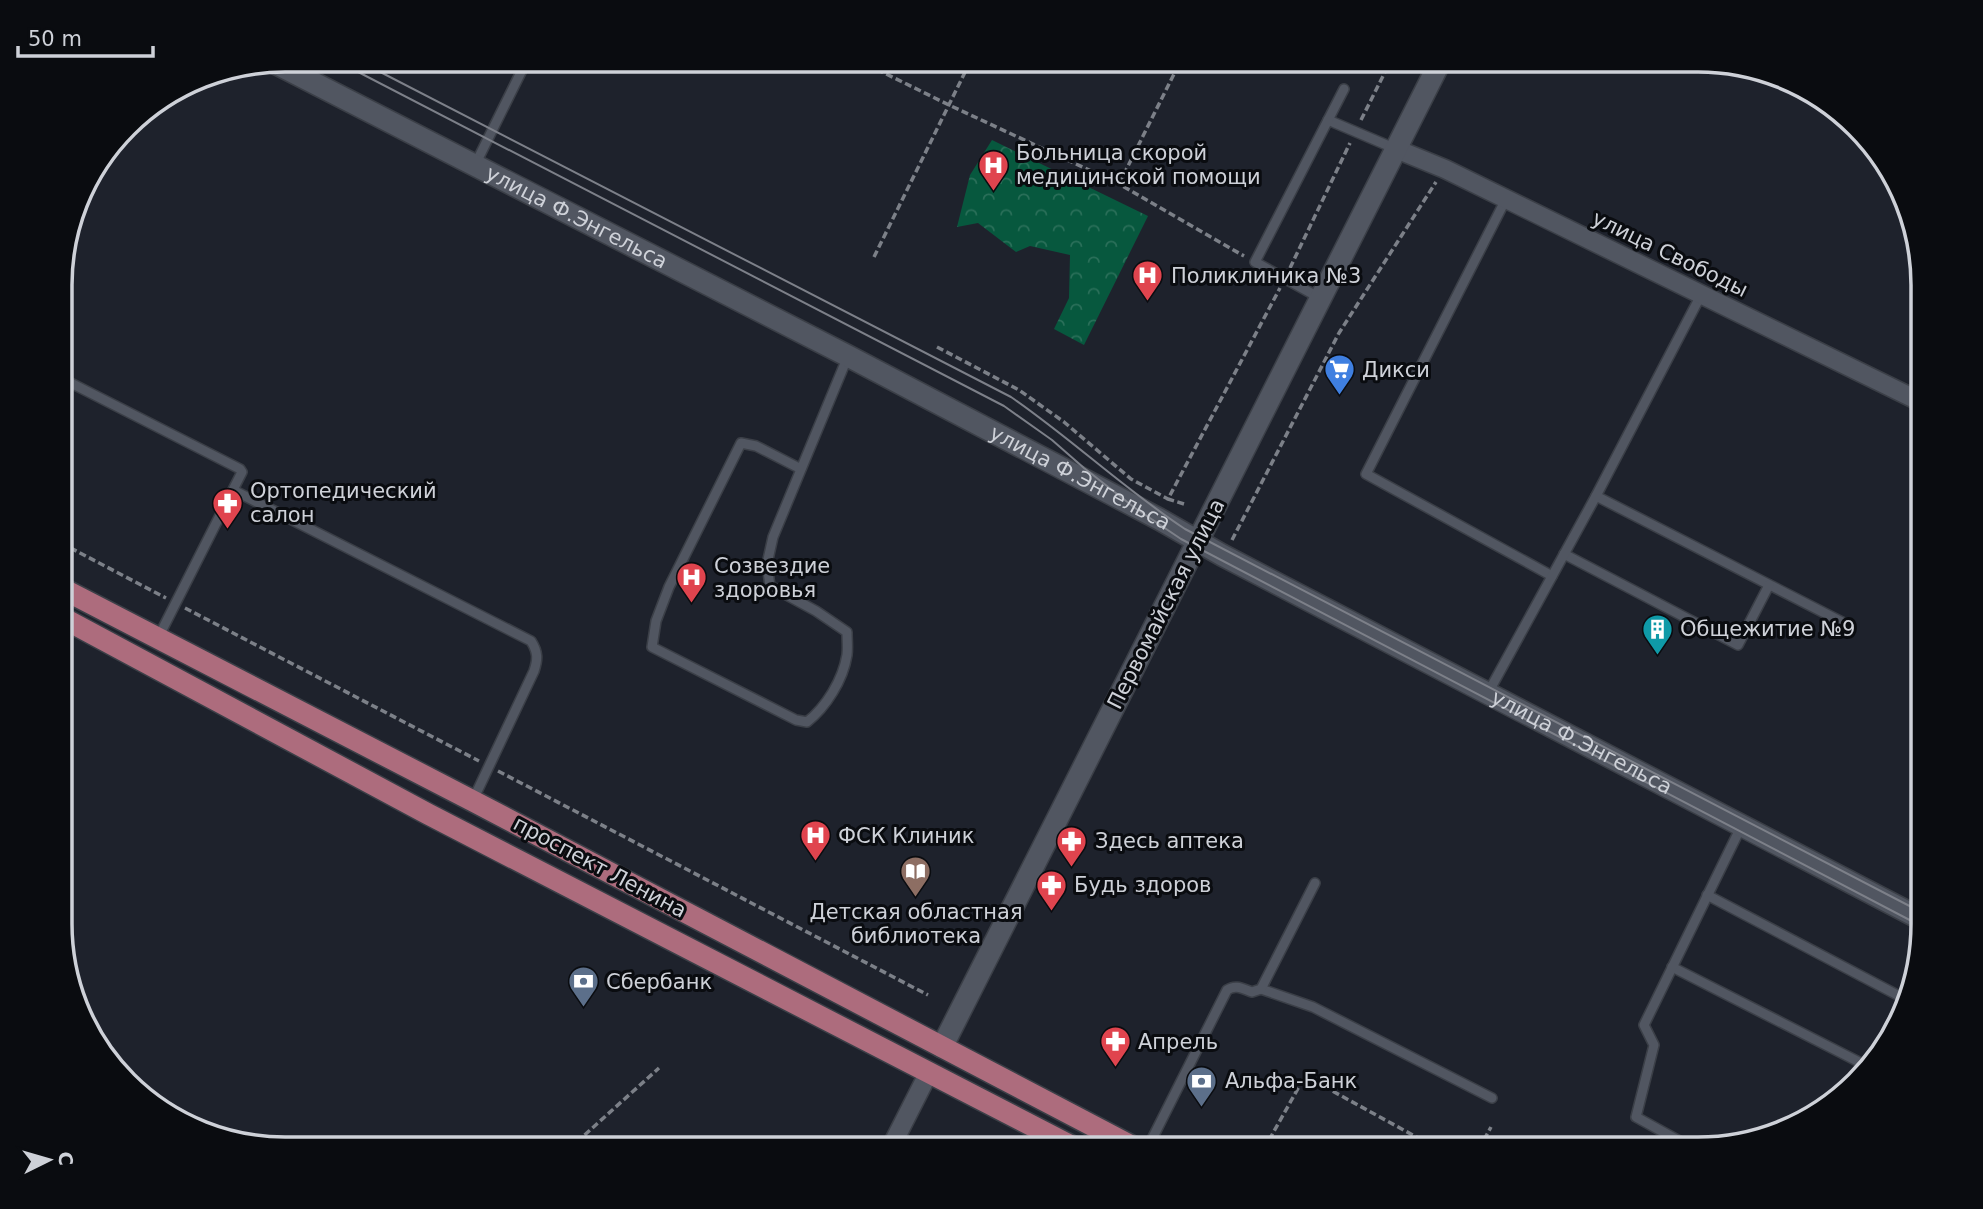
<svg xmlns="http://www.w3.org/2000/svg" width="1983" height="1209" font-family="'DejaVu Sans',sans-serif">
<defs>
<pattern id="forest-crowns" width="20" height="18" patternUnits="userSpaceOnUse" patternTransform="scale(1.75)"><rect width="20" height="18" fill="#07583e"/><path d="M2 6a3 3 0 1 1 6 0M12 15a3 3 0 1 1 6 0" fill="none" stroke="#2a6f59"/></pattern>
</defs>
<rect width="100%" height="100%" fill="#1e222c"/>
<polygon fill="url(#forest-crowns)" points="992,140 1148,216 1084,345 1054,329 1069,298 1070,255 1030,246 1016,252 978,223 957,227 970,175"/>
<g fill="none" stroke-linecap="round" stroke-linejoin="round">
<defs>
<g id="lane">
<polyline points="1328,120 1396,149"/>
<polyline points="475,165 527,60"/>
<polyline points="1506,199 1366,474 1552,576"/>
<polyline points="1320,298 1255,262 1344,89"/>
<polyline points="61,378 240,469 242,472 158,638"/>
<path d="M801,469L756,446L741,443L669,587L656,621L652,647L796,720L807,722C826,707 843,680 847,655C848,648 847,640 847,632L816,611L770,586L767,564L773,537L848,356"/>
<path d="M233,490L531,641C538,652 538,659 534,671L473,800"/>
<polyline points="1596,496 1850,626"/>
<polyline points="1564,554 1738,645 1769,585"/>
<polyline points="1488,693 1596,496 1701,295"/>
<polyline points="1707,895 1905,999"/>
<polyline points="1672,967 1865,1065"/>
<polyline points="1261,989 1313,1007 1492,1098"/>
<path d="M1147,1149L1227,990C1236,984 1243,989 1252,992L1261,989L1315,883"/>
<polyline points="1694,1149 1636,1117 1654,1045 1644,1025 1741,827"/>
</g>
<g id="street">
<polyline points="1396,149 1445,169 1923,403"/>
<polyline points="1884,1047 1899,1018"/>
<polyline points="890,1149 929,1072"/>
</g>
<g id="secondary">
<path id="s1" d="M273,62L848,356L1159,519L1222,555L1923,920"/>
<polyline points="942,1047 1441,60"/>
</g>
<g id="primary">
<polyline points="61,588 473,801 1137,1149"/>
<polyline points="61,617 428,814 1077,1149"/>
</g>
</defs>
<use href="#lane" stroke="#3b3f47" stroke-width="12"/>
<use href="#street" stroke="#3b3f47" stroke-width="21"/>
<use href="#secondary" stroke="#3b3f47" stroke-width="24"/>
<use href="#primary" stroke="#3b3f47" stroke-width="24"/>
<g stroke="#7c8088" stroke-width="3.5" stroke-dasharray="7 3.5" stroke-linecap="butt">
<polyline points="858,60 949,105 1119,184 1244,256"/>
<polyline points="1361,120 1391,60"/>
<polyline points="1119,184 1181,60"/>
<polyline points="874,257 971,60"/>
<polyline points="1290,268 1350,143"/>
<polyline points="937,347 1019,390 1064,422 1131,479 1168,499"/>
<polyline points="1184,504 1168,499 1280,288"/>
<polyline points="1232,540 1339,333 1436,182"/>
<polyline points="61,543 166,598"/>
<polyline points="185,608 479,761"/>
<polyline points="498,771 928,995"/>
<polyline points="569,1149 659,1068"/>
<polyline points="1264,1149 1305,1076 1420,1139 1414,1149"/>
<polyline points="1479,1149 1491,1127"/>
</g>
<use href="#lane" stroke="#515661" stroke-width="9"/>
<use href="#street" stroke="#515661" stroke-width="18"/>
<use href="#secondary" stroke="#515661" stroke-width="21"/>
<use href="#primary" stroke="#ad6c7d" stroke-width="21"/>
<g stroke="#7d8089" stroke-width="2">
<polyline points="335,60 1004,406 1052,440 1084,468 1135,508 1181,539 1923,927"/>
<path d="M357,60L1011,397C1072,439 1124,489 1185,529L1923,913"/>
</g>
</g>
<defs>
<symbol id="hospital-pin" viewBox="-11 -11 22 30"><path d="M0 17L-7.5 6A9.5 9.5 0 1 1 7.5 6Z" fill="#e0444e" stroke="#0a0c10"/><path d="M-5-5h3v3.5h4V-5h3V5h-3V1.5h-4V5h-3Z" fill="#fff"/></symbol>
<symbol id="supermarket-pin" viewBox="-11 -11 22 30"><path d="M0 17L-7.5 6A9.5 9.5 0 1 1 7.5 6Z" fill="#3f7fe0" stroke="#0a0c10"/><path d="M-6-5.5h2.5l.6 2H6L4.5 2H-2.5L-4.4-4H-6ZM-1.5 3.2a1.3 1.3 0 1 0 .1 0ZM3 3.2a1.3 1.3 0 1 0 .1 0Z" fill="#fff"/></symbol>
<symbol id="pharmacy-pin" viewBox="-11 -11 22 30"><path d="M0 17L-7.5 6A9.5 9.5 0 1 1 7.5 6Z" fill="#e0444e" stroke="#0a0c10"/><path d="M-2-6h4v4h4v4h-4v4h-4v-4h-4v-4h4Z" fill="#fff"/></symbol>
<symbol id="building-pin" viewBox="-11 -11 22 30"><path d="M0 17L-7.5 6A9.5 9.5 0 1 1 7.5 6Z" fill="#0f9aa8" stroke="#0a0c10"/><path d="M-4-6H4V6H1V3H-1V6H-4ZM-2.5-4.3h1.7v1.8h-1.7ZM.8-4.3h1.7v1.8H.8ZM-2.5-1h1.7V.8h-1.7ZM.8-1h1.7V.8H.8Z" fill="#fff"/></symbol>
<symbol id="library-pin" viewBox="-11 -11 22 30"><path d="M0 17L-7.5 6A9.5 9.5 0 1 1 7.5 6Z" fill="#8d6e63" stroke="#0a0c10"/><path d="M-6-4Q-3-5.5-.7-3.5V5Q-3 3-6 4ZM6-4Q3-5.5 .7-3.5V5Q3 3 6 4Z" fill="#fff"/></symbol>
<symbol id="bank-pin" viewBox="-11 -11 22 30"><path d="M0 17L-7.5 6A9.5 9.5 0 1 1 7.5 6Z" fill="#5c6f8a" stroke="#0a0c10"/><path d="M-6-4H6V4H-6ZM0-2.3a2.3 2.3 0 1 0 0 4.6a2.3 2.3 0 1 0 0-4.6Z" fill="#fff"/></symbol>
</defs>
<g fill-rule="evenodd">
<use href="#hospital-pin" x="976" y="148" width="35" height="47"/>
<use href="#hospital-pin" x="1130" y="258" width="35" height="47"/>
<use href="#supermarket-pin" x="1322" y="352" width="35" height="47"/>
<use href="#pharmacy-pin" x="210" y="486" width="35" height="47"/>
<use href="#hospital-pin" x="674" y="560" width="35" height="47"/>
<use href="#building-pin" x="1640" y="612" width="35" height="47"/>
<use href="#hospital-pin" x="798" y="818" width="35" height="47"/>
<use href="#pharmacy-pin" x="1054" y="824" width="35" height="47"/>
<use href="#library-pin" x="898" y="854" width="35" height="47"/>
<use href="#pharmacy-pin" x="1034" y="868" width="35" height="47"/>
<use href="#bank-pin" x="566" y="964" width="35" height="47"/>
<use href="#pharmacy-pin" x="1098" y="1024" width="35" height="47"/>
<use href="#bank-pin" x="1184" y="1064" width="35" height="47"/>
</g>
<g text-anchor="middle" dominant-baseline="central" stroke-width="6" stroke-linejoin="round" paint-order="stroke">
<g font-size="21" fill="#ced1d8" stroke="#0a0c10" text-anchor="start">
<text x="1016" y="153">Больница скорой<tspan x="1016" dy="24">медицинской помощи</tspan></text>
<text x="1171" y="276">Поликлиника №3</text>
<text x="1362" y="370">Дикси</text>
<text x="250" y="491">Ортопедический<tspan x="250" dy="24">салон</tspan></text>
<text x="714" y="566">Созвездие<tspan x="714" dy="24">здоровья</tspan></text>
<text x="1680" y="629">Общежитие №9</text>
<text x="838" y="836">ФСК Клиник</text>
<text x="1095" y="841">Здесь аптека</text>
<text x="1074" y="885">Будь здоров</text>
<text x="916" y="912" text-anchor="middle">Детская областная<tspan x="916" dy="24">библиотека</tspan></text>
<text x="606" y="982">Сбербанк</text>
<text x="1138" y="1042">Апрель</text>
<text x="1225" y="1081">Альфа-Банк</text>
</g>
<g font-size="21" fill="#ced1d8" stroke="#0a0c10">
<text stroke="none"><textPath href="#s1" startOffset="341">улица Ф.Энгельса</textPath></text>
<text transform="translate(1670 254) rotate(26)">улица Свободы</text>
<text stroke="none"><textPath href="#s1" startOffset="908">улица Ф.Энгельса</textPath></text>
<text transform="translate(1166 604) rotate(-63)">Первомайская улица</text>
<text stroke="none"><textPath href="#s1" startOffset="1475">улица Ф.Энгельса</textPath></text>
<text transform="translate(600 867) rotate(28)">проспект Ленина</text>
</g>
</g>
<path d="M0 0H1983V1209H0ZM285 72H1698A213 213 0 0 1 1911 285V924A213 213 0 0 1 1698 1137H285A213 213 0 0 1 72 924V285A213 213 0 0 1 285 72Z" fill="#0a0c10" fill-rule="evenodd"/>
<path fill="none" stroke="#ced1d8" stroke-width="3.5" d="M285 72H1698A213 213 0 0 1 1911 285V924A213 213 0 0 1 1698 1137H285A213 213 0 0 1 72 924V285A213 213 0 0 1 285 72Z"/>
<g transform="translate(49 1160) rotate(85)" stroke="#0a0c10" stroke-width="5" paint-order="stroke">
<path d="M0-5L12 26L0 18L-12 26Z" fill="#ced1d8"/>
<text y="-10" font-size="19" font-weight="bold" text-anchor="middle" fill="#ced1d8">С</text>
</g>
<path d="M18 46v10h135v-10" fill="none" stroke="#ced1d8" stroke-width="3.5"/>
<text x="28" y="46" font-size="21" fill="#ced1d8" stroke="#0a0c10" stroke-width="5" paint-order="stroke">50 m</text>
</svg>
